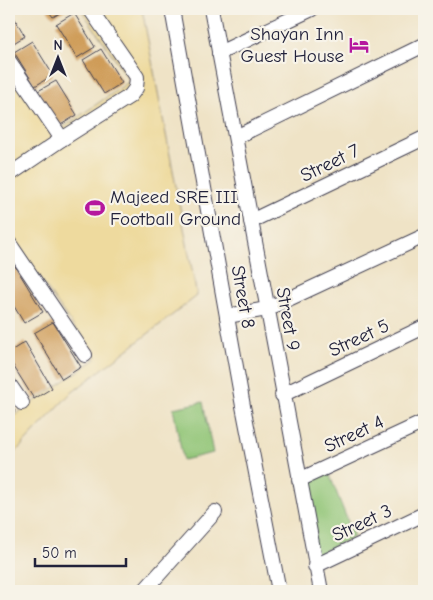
<svg xmlns="http://www.w3.org/2000/svg" width="433" height="600" font-family="'Comic Neue',sans-serif">
<rect width="100%" height="100%" fill="#f7f3e8"/>
<filter id="ink" filterUnits="userSpaceOnUse"><feTurbulence type="fractalNoise" baseFrequency=".02" numOctaves="2"/><feDisplacementMap in="SourceGraphic" scale="10" xChannelSelector="R" yChannelSelector="G"/><feConvolveMatrix kernelMatrix="1 2 1 2 8 2 1 2 1" color-interpolation-filters="sRGB"/></filter>
<filter id="wash" filterUnits="userSpaceOnUse"><feTurbulence type="fractalNoise" baseFrequency=".0096" numOctaves="4" result="noise"/><feDisplacementMap in="SourceGraphic" scale="20" xChannelSelector="R" yChannelSelector="G"/><feGaussianBlur stdDeviation="1.12" result="paint"/><feColorMatrix in="noise" values="0 0 0 0 0 0 0 0 0 0 0 0 0 0 0 0 0 1.4 0 .05"/><feComposite in="paint" operator="in"/></filter>
<g filter="url(#wash)">
<rect width="100%" height="100%" fill="#efe3c6"/>
<g fill="#8fc475" stroke="#587358">
<polygon points="203,402 213,453 183,460 173,408"/>
<polygon points="327,468 354,537 315,555 299,480"/>
</g>
<polygon fill="#eeda9e" stroke="#887e6c" points="81,9 142,9 197,296 70,394 9,459 9,419 96,359 9,234 9,71 61,129 130,81"/>
<g id="blocks">
<g fill="#cf9c59">
<polygon points="9,9 25,36 9,46"/>
<polygon points="47,9 67,9 53,17"/>
<polygon points="74,13 95,47 77,58 56,24"/>
<polygon points="32,41 53,75 35,86 14,52"/>
<polygon points="101,49 122,83 104,94 83,60"/>
<polygon points="56,81 77,115 59,126 38,91"/>
<polygon points="15,266 43,312 24,323 9,298 9,270"/>
<polygon points="53,322 81,367 62,379 34,333"/>
<polygon points="25,342 52,388 34,399 9,359 9,352"/>
<polygon points="9,400 15,411 9,415"/>
</g>
</g>
</g>
<g filter="url(#ink)">
<use href="#blocks" fill-opacity="0" stroke="#413f50" stroke-width="1"/>
<g fill="none" stroke-linecap="round" stroke-linejoin="round">
<defs>
<g id="minor">
<polyline points="172,9 243,406 279,591"/>
<path d="M211,9C249,203 283,397 321,591"/>
<polyline points="219,53 312,9"/>
<polyline points="9,61 62,139"/>
<polyline points="236,137 424,45"/>
<polyline points="9,175 62,139 130,96 136,88 137,77 90,9"/>
<polyline points="251,221 424,138"/>
<polyline points="9,243 85,355"/>
<polyline points="227,316 267,309 424,236"/>
<polyline points="9,384 22,403"/>
<polyline points="282,395 424,327"/>
<polyline points="299,480 424,422"/>
<polyline points="315,566 424,514"/>
<polyline points="144,591 215,512"/>
</g>
</defs>
<use href="#minor" stroke="#413f50" stroke-width="16"/>
<use href="#minor" stroke="#fff" stroke-width="14"/>
</g>
</g>
<defs>
<symbol id="hotel-bare" viewBox="-9 -9 18 18"><path d="M-6-4.5h1.5V1H6V5H4.5V3h-9V5H-6ZM-4 0a1.8 1.8 0 1 1 3.6 0ZM.5 0V-2.5h3Q6-2.5 6 0Z" fill="#b5179e" stroke="#f7f3e8" stroke-width="2.5" paint-order="stroke"/></symbol>
<symbol id="stadium-bare" viewBox="-9 -9 18 18"><path d="M0-5a6.5 5 0 1 0 0 10a6.5 5 0 1 0 0-10ZM-3.5-1.8h7v3.6h-7Z" fill="#b5179e" stroke="#f7f3e8" stroke-width="2.5" paint-order="stroke"/></symbol>
</defs>
<g fill-rule="evenodd">
<use href="#hotel-bare" x="345" y="31" width="28" height="28"/>
<use href="#stadium-bare" x="81" y="194" width="28" height="28"/>
</g>
<g text-anchor="middle" dominant-baseline="central" stroke-width="4.5" stroke-linejoin="round" paint-order="stroke">
<g font-size="19" fill="#22223b" stroke="#f7f3e8" text-anchor="end">
<text x="344" y="34">Shayan Inn<tspan x="344" dy="22">Guest House</tspan></text>
<text x="110" y="197" text-anchor="start">Majeed SRE III<tspan x="110" dy="22">Football Ground</tspan></text>
</g>
<g font-size="19" fill="#22223b" stroke="#f7f3e8">
<text transform="translate(330 163) rotate(-26)">Street 7</text>
<text transform="translate(243 297) rotate(80)">Street 8</text>
<text transform="translate(288 319) rotate(80)">Street 9</text>
<text transform="translate(359 338) rotate(-25)">Street 5</text>
<text transform="translate(354 434) rotate(-25)">Street 4</text>
<text transform="translate(362 523) rotate(-25)">Street 3</text>
</g>
</g>
<rect width="433" height="600" fill="none" stroke="#f7f3e8" stroke-width="30"/>
<g transform="translate(58 58)" stroke="#f7f3e8" stroke-width="4" paint-order="stroke">
<path d="M0-4L9 19L0 12L-9 19Z" fill="#22223b"/>
<text y="-8" font-size="14" font-weight="bold" text-anchor="middle" fill="#22223b">N</text>
</g>
<path d="M35 558v8h91v-8" fill="none" stroke="#22223b" stroke-width="2.5"/>
<text x="42" y="558" font-size="15" fill="#22223b" stroke="#f7f3e8" stroke-width="4" paint-order="stroke">50 m</text>
</svg>
